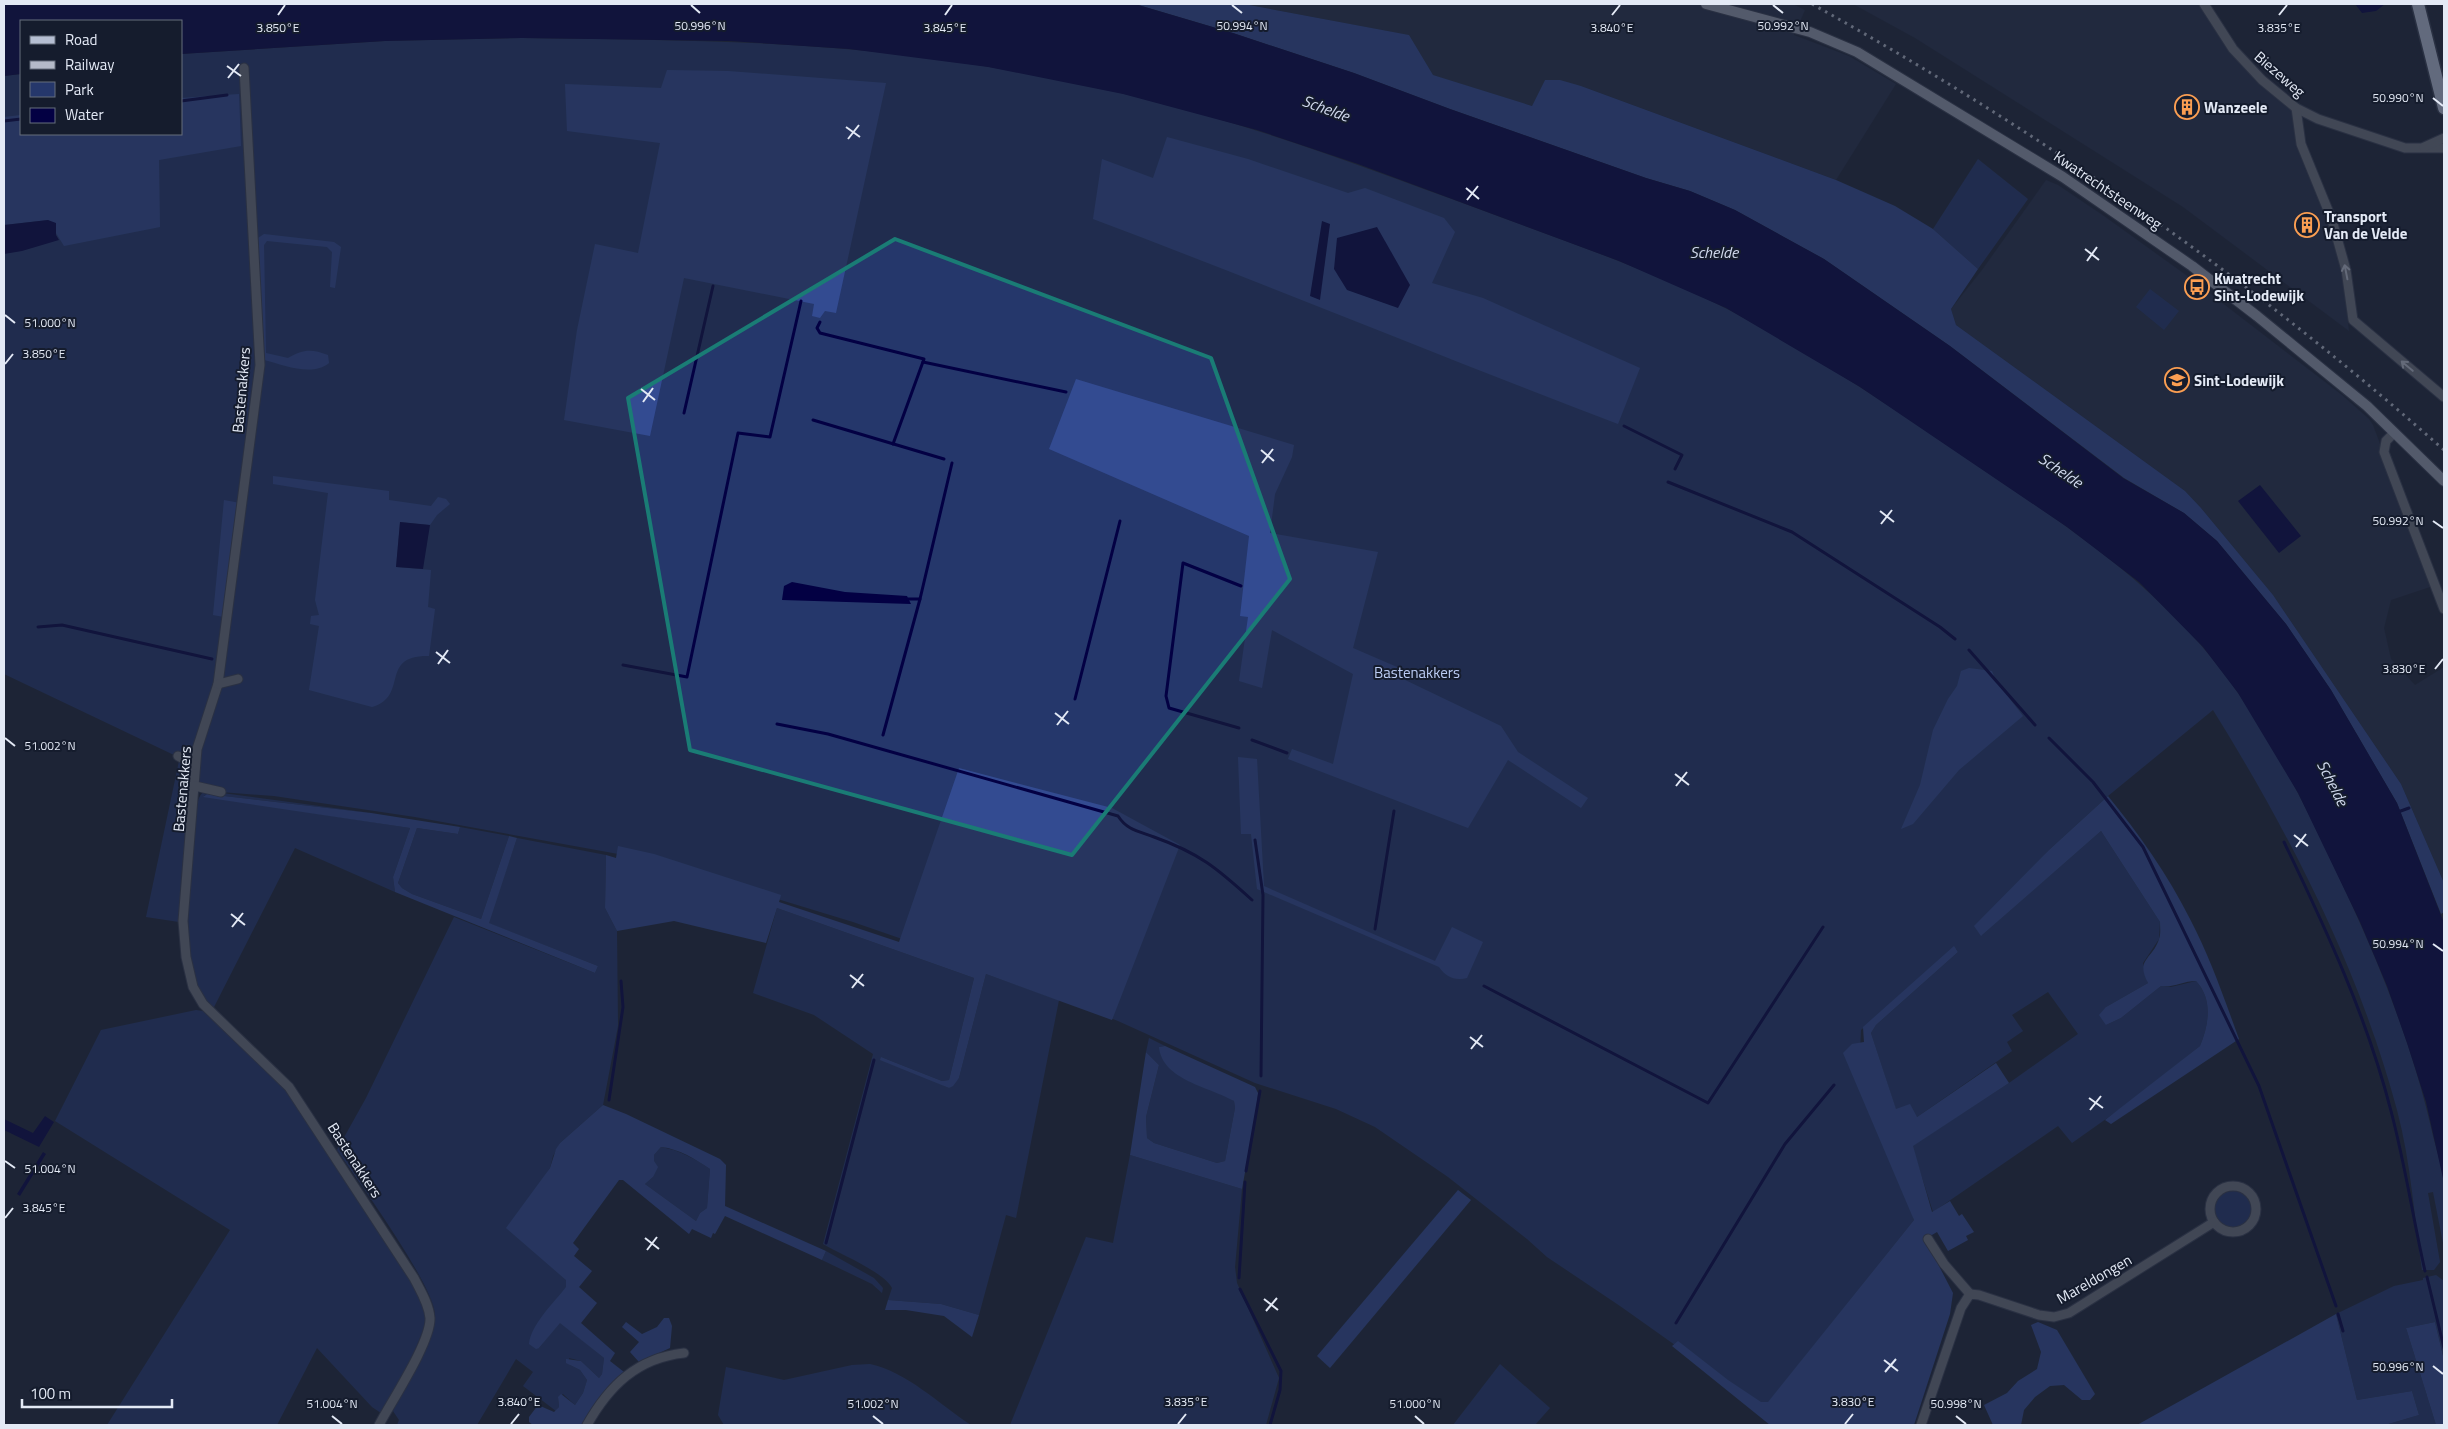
<svg xmlns="http://www.w3.org/2000/svg" width="2448" height="1429" font-family="'Titillium Web',sans-serif">
<rect width="100%" height="100%" fill="#1e2537"/>
<g fill="#262f47">
<polygon points="1244,4 1793,4 1805,10 1794,35 1849,56 1896,84 1836,180 1581,86 1545,80 1532,106 1432,75 1408,35"/>
<polygon points="1853,4 2204,4 2233,49 2296,108 2342,273 2349,331 2183,207 1915,38"/>
<polygon points="2046,180 2058,185 2104,216 2186,275 2342,395 2369,419 2373,425 2433,586 2391,600 2384,628 2391,659 2415,685 2444,667 2444,883 2401,784 2273,595 2201,508 2185,491 1956,325 1951,309 1982,270"/>
</g>
<g fill="#25376b">
<path d="M522,38C656,40 789,40 922,57C1037,72 1153,97 1264,133C1335,156 1405,182 1476,208C1562,240 1649,269 1731,311C1816,356 1896,410 1975,464C2055,518 2135,570 2199,643C2263,716 2310,813 2350,901C2385,977 2415,1055 2433,1136C2437,1152 2443,1169 2444,1185C2446,1206 2444,1227 2444,1248L2433,1192L2428,1193L2440,1262L2434,1270H2422C2414,1217 2411,1162 2397,1110C2359,968 2290,834 2213,710L2108,796L2050,849L1977,930L1982,935L2101,831L2160,922L2159,939L2143,963L2148,983L2106,1007V1025L2121,1018L2161,986L2171,987L2196,981C2213,999 2209,1025 2200,1046L2130,1102L2072,1143L2058,1126L1933,1212L1912,1146L2009,1083L2078,1034L2048,992L2012,1015L2023,1031L2007,1042L2012,1051L1917,1117L1896,1110L1871,1033L1876,1025L1958,952L1956,949L1861,1030L1860,1050L1914,1220L1759,1414L1706,1367L1620,1306L1547,1257L1527,1239L1448,1177L1375,1127L1336,1109L1255,1083L1118,1021L937,951L853,922L646,859L415,817L274,796L221,792L195,786V765L4,674V76L21,74V134H181V54L385,41Z"/>
<polygon points="1978,159 2028,199 1978,269 1933,229"/>
<polygon points="2150,289 2179,311 2164,330 2136,307"/>
<path d="M179,761L187,766L191,779L186,812C190,818 188,827 186,835C182,864 180,892 179,922L146,917Z"/>
<path d="M207,791L371,813L207,794L204,796L410,828L393,877L395,892L295,848L213,1009C172,975 193,856 197,807C198,800 199,793 207,791Z"/>
<polygon points="460,827 509,836 481,919 412,894 402,888 398,883 417,828 458,834"/>
<path d="M517,838L606,855L605,908L617,931L618,1026L603,1105L560,1143L553,1156L550,1168L541,1182L556,1269L566,1279L567,1287L539,1323V1348L560,1322L604,1358L602,1374L599,1378L581,1361L569,1358L570,1365L580,1370L587,1380L583,1393L575,1405L563,1394L558,1398L559,1407L556,1411L523,1386L533,1372L516,1359L477,1425H397L399,1420L393,1411C405,1386 431,1344 435,1317C438,1290 356,1178 337,1150L366,1098L454,917L595,973L598,966L488,923Z"/>
<path d="M777,908L974,978L949,1080L942,1081L881,1057L949,1088L959,1078L986,974L1059,1000L1016,1218L1006,1215L979,1315L941,1304L888,1300L892,1288C884,1272 840,1254 823,1244L873,1054L814,1015L753,993Z"/>
<path d="M196,1010L203,1011L211,1017L279,1081L289,1094L414,1285C419,1296 427,1308 425,1322C424,1335 390,1404 381,1413L372,1407L317,1348L277,1425H107L230,1230L55,1121L101,1030Z"/>
<polygon points="1149,1038 1165,1046 1159,1047 1234,1101 1235,1108 1225,1161 1217,1163 1154,1143 1147,1138 1146,1117 1159,1065 1146,1052"/>
<path d="M661,1147C680,1150 695,1159 710,1169L707,1208L700,1213L696,1221L645,1184L653,1177L654,1155Z"/>
<polygon points="1130,1155 1242,1189 1235,1267 1237,1283 1279,1378 1266,1425 1010,1425 1086,1237 1113,1243"/>
<circle cx="2233" cy="1210" r="19"/>
<polygon points="826,1251 874,1278 883,1288 882,1293 872,1284 822,1260"/>
<polygon points="2436,1275 2444,1281 2444,1360 2435,1322 2406,1328 2436,1425 2385,1425 2419,1415 2412,1391 2357,1400 2336,1314 2394,1286 2423,1280 2423,1278"/>
<path d="M870,1364C907,1372 939,1404 971,1425H724L718,1415L726,1367L784,1380L852,1365Z"/>
<polygon points="1500,1364 1550,1408 1535,1425 1453,1425"/>
</g>
<g fill="#334b91" fill-rule="evenodd">
<polygon points="1135,4 1244,4 1409,35 1433,75 1532,106 1545,80 1560,80 1581,86 1836,180 1895,206 1933,229 1978,269 1951,309 1956,325 2185,491 2201,508 2273,595 2401,784 2444,883 2444,912 2441,914 2397,803 2331,690 2286,624 2217,541 2184,513 2124,478 1950,346 1824,259 1735,210 1690,191 1646,178 1450,109 1354,73 1233,33"/>
<polygon points="667,70 728,71 886,83 836,313 825,311 820,318 812,316 814,304 684,278 650,436 564,420 577,330 595,244 638,253 660,143 567,131 565,84 661,88"/>
<polygon points="239,94 241,146 159,160 160,227 64,246 48,220 4,225 4,117 21,115 21,134 181,134 181,98"/>
<path d="M1167,137L1248,159L1348,193L1365,188L1444,218L1455,232L1432,283L1483,298L1640,368L1618,424C1442,357 1268,285 1093,219L1102,159L1153,178Z"/>
<path d="M264,234L334,242L341,247L335,288L330,287L332,252L327,247L267,241L264,245L266,353L288,358C304,349 311,349 328,355L329,363C312,377 284,365 264,360L258,243V238Z"/>
<polygon points="1076,379 1294,445 1292,457 1275,494 1270,533 1378,552 1353,648 1404,670 1401,678 1501,726 1518,752 1588,798 1581,808 1508,760 1468,828 1288,759 1292,749 1333,764 1353,674 1272,630 1262,688 1239,681 1248,617 1240,616 1249,536 1049,449"/>
<path d="M273,476L389,491V500L431,506L438,497L446,499L450,504L437,515L430,525L400,522L396,567L431,570L428,607L435,609L429,656C378,655 410,696 372,707L309,690L319,626L310,624L311,616L319,615L315,600L328,493L273,484Z"/>
<polygon points="224,500 240,503 224,617 213,615"/>
<polygon points="1969,668 1992,671 1996,681 2023,716 1959,770 1913,824 1901,829 1920,785 1933,730 1948,699 1957,686 1961,671"/>
<path d="M1238,757L1257,759L1264,886L1435,961L1452,927L1483,942L1467,978C1455,981 1446,977 1439,967L1257,889L1251,834H1241Z"/>
<polygon points="959,768 1112,808 1180,845 1112,1020 986,974 959,1078 953,1086 949,1088 880,1060 881,1057 942,1081 949,1080 974,978 777,908 766,943 674,921 617,931 605,908 606,855 616,858 618,846 654,854 781,895 779,902 899,942"/>
<polygon points="207,794 371,813 460,827 458,834 417,828 398,883 402,888 412,894 481,919 509,836 517,838 489,923 598,966 595,973 395,892 393,877 410,828 203,797"/>
<path d="M2108,796C2139,834 2168,875 2190,919C2210,957 2224,998 2239,1039L2111,1124L2105,1120L2200,1046C2209,1025 2213,999 2196,981C2183,981 2173,988 2161,986L2121,1018L2106,1025L2099,1015L2106,1007L2148,983C2135,959 2153,959 2159,939C2161,934 2160,927 2160,922L2101,831L1981,936L1974,926L2050,849Z"/>
<polygon points="1954,946 1958,952 1876,1025 1871,1033 1896,1109 1910,1104 1917,1117 1996,1063 2009,1083 1913,1146 1932,1212 1950,1201 1959,1216 1962,1214 1974,1232 1966,1236 1968,1240 1948,1251 1937,1232 1925,1239 1953,1293 1950,1314 1914,1425 1770,1425 1672,1346 1678,1341 1728,1380 1761,1402 1768,1402 1914,1220 1843,1053 1852,1044 1864,1042 1863,1027"/>
<path d="M1165,1046L1255,1087L1258,1093L1257,1105L1242,1189L1130,1155L1146,1052L1159,1065L1146,1117L1147,1138L1154,1143L1217,1163L1225,1161L1235,1108L1234,1101C1210,1087 1162,1080 1159,1047Z"/>
<path d="M603,1105L626,1114L720,1159L726,1165L725,1206L826,1251L822,1260L725,1216L715,1234L713,1233L711,1238L692,1229L689,1234L623,1180H619L573,1243L579,1249L574,1256L592,1271L579,1287L597,1303L581,1323L615,1353L610,1361L624,1372L611,1384L581,1425H533L529,1422V1417L538,1405L554,1412L559,1407L558,1397L561,1394L575,1405L583,1393L587,1380L580,1370L566,1363V1359L581,1361L599,1378L602,1374L604,1358L560,1323L539,1348L536,1349L529,1344C531,1324 554,1303 566,1287V1280L506,1228L550,1168L556,1149L560,1143ZM661,1147C680,1149 695,1159 710,1169L707,1208L700,1213L696,1221L645,1184L653,1177L658,1167L654,1161V1155Z"/>
<polygon points="1458,1190 1471,1200 1330,1368 1317,1356"/>
<polygon points="888,1300 941,1304 979,1315 972,1337 944,1316 906,1310 885,1310"/>
<polygon points="2336,1314 2357,1400 2412,1391 2419,1415 2385,1425 2137,1425"/>
<polygon points="664,1318 669,1318 672,1326 670,1348 639,1362 630,1352 639,1342 622,1327 626,1322 642,1334 657,1327"/>
<polygon points="2038,1322 2057,1330 2095,1394 2090,1400 2082,1400 2064,1385 2050,1386 2035,1397 2024,1410 2021,1425 1993,1425 1984,1405 2007,1393 2018,1381 2037,1369 2041,1352 2031,1325"/>
<polygon points="2435,1322 2444,1360 2444,1425 2436,1425 2406,1328"/>
</g>
<g fill="#030043">
<polygon points="4,4 1135,4 1233,33 1354,73 1450,109 1646,178 1690,191 1735,210 1824,259 1950,346 2123,478 2184,513 2217,541 2286,624 2331,690 2397,803 2444,923 2444,1183 2426,1102 2407,1043 2387,986 2360,922 2298,793 2238,693 2203,647 2139,582 2067,527 1860,387 1726,308 1619,261 1358,164 1257,130 1123,94 988,67 849,49 729,41 522,38 385,41 181,54 181,21 21,21 21,74 4,76"/>
<polygon points="2355,4 2385,4 2376,11 2362,13"/>
<polygon points="48,220 56,223 56,235 59,240 22,251 4,254 4,225"/>
<polygon points="1322,221 1330,224 1320,300 1310,296"/>
<polygon points="1377,227 1410,285 1398,308 1347,290 1334,269 1337,238"/>
<polygon points="2260,485 2301,536 2279,553 2238,501"/>
<polygon points="400,522 430,525 423,569 396,567"/>
<polygon points="792,582 845,592 907,596 911,604 782,600 784,586"/>
<polygon points="45,1116 54,1122 39,1147 4,1130 4,1119 33,1133"/>
<polygon points="43,1152 46,1154 20,1196 17,1194"/>
</g>
<g fill="none" stroke-linecap="round" stroke-linejoin="round">
<g stroke="#030043" stroke-width="3">
<polyline points="181,101 227,95"/>
<polyline points="4,121 21,119"/>
<polyline points="820,322 817,328 820,333 924,359 893,444"/>
<polyline points="923,362 1066,392"/>
<polyline points="684,413 713,286"/>
<polyline points="813,420 944,459"/>
<polyline points="1624,426 1682,455 1675,469"/>
<polyline points="1668,482 1792,532 1940,627 1955,639"/>
<polyline points="908,599 920,599"/>
<polyline points="38,627 62,625 212,659"/>
<polyline points="1969,650 2035,725"/>
<polyline points="623,665 687,677 738,433 770,437 801,301"/>
<polyline points="1075,699 1120,521"/>
<path d="M777,724L828,734L1118,816C1127,830 1138,831 1154,837C1199,853 1217,868 1252,900"/>
<polyline points="1239,728 1169,708 1166,696 1183,563 1241,586"/>
<polyline points="883,735 920,599 952,463"/>
<polyline points="2049,738 2093,782 2143,847 2259,1086 2336,1306"/>
<polyline points="1252,740 1287,753"/>
<polyline points="2398,812 2409,808"/>
<polyline points="1255,840 1263,895 1261,1076"/>
<path d="M2284,842C2326,929 2367,1017 2391,1111C2405,1164 2413,1218 2425,1271"/>
<polyline points="1375,929 1394,811"/>
<polyline points="1484,986 1708,1103 1823,927"/>
<polyline points="609,1100 623,1007 621,981"/>
<polyline points="1246,1171 1260,1091"/>
<polyline points="826,1243 874,1060"/>
<polyline points="2427,1277 2444,1348"/>
<polyline points="1239,1278 1245,1182"/>
<polyline points="1240,1289 1281,1371 1280,1390 1270,1425"/>
<polyline points="2338,1314 2343,1331"/>
<polyline points="1676,1323 1785,1144 1834,1085"/>
</g>
<defs>
<g id="street">
<polyline points="2204,4 2233,49 2262,80 2296,108 2318,119 2405,148 2444,148"/>
<path d="M244,68L260,365L218,684L197,749L183,921L186,957L193,987L203,1004L289,1087L414,1278C420,1290 429,1304 430,1318C431,1342 391,1402 379,1425"/>
<polyline points="2296,108 2301,144 2332,220 2346,270 2353,320 2444,397"/>
<polyline points="2424,147 2444,138"/>
<polyline points="2393,434 2386,441 2384,452 2444,609"/>
<polyline points="218,684 238,679"/>
<polyline points="178,756 195,765"/>
<polyline points="195,786 221,792"/>
<circle cx="2233" cy="1209" r="23"/>
<polyline points="1928,1239 1944,1264 1970,1294"/>
<path d="M587,1425C609,1386 637,1358 684,1353"/>
<polyline points="1921,1425 1961,1308 1970,1294 1979,1295 2039,1315 2054,1317 2069,1313 2214,1222"/>
</g>
<polyline id="secondary" points="1706,4 1810,32 1857,52 2063,177 2192,266 2257,316 2367,406 2444,481"/>
<polyline id="primary" points="2418,4 2444,108"/>
</defs>
<use href="#street" stroke="#3a4052" stroke-width="11"/>
<use href="#secondary" stroke="#3a4052" stroke-width="12"/>
<use href="#primary" stroke="#3a4052" stroke-width="15"/>
<use href="#street" stroke="#6d717b" stroke-width="9"/>
<use href="#secondary" stroke="#969cac" stroke-width="10"/>
<use href="#primary" stroke="#b5bed2" stroke-width="12"/>
<path stroke="#b4bac8" stroke-width="3" stroke-dasharray="2.5 5" stroke-linecap="butt" d="M1812,4C2038,130 2250,278 2444,450"/>
</g>
<defs><path id="oneway-shaft" d="M-6 0H5M1.5-3L5.5 0L1.5 3" fill="none" stroke-width="1.6" stroke-linecap="round" stroke-linejoin="round" transform="scale(1.25)"/></defs>
<g stroke="#babfca">
<use href="#oneway-shaft" transform="translate(2346 272) rotate(-101)"/>
<use href="#oneway-shaft" transform="translate(2407 366) rotate(-140)"/>
</g>
<path d="M0 0H2448V1429H0ZM895,239L1211,358L1290,579L1072,855L690,750L628,398Z" fill="#1e2537" fill-opacity=".55" fill-rule="evenodd"/>
<path fill="none" stroke="#1a7c75" stroke-width="4" stroke-linejoin="round" d="M895,239L1211,358L1290,579L1072,855L690,750L628,398Z"/>
<path fill="none" stroke="#e3e9f5" stroke-width="2" d="M691,5L700,13M1232,5L1242,13M1773,5L1783,13M278,15L285,5M945,15L952,5M1612,15L1620,5M2279,15L2287,5M227,66L241,76M228,78L239,64M2433,98L2443,106M846,127L860,137M848,139L859,125M1466,188L1479,199M1467,200L1478,186M2085,249L2099,260M2087,261L2097,247M5,315L15,323M5,364L13,354M641,389L655,400M643,402L653,388M1261,450L1274,461M1262,463L1273,449M1880,511L1894,522M2433,521L2443,528M1881,524L1892,510M436,652L450,663M438,664L448,650M2435,669L2443,659M1055,713L1069,724M1057,725L1068,711M5,738L15,746M1675,774L1689,785M1676,786L1687,772M2294,835L2308,846M2296,847L2306,834M231,914L245,925M232,927L243,913M2433,944L2443,951M850,975L864,986M852,988L863,974M1470,1037L1483,1047M1471,1049L1482,1035M2089,1098L2103,1108M2090,1110L2101,1096M5,1161L15,1168M5,1218L13,1208M645,1238L659,1249M647,1250L657,1237M1264,1299L1278,1310M1266,1311L1277,1298M1884,1360L1898,1371M2433,1366L2443,1374M1885,1372L1896,1359M332,1416L342,1424M873,1416L883,1424M1415,1416L1424,1424M1956,1416L1966,1424M511,1424L519,1414M1178,1424L1186,1414M1845,1424L1853,1414"/>
<defs>
<symbol id="building-ring" viewBox="-11 -11 22 22"><circle r="9.5" fill="#151c2d" stroke="#fb9e52" stroke-width="1.5"/><path d="M-4-6H4V6H1V3H-1V6H-4ZM-2.5-4.3h1.7v1.8h-1.7ZM.8-4.3h1.7v1.8H.8ZM-2.5-1h1.7V.8h-1.7ZM.8-1h1.7V.8H.8Z" fill="#fb9e52"/></symbol>
<symbol id="bus-ring" viewBox="-11 -11 22 22"><circle r="9.5" fill="#151c2d" stroke="#fb9e52" stroke-width="1.5"/><path d="M-5-6H5V4H4V6H2V4H-2V6H-4V4H-5ZM-3.5-4V0h7V-4ZM-3.5 1.2v1.5H-2V1.2ZM2 1.2v1.5H3.5V1.2Z" fill="#fb9e52"/></symbol>
<symbol id="school-ring" viewBox="-11 -11 22 22"><circle r="9.5" fill="#151c2d" stroke="#fb9e52" stroke-width="1.5"/><path d="M0-5L7-2L0 1L-7-2ZM-4 1L0 2.5L4 1V4Q0 6-4 4Z" fill="#fb9e52"/></symbol>
</defs>
<g fill-rule="evenodd">
<use href="#building-ring" x="2173" y="93" width="28" height="28"/>
<use href="#building-ring" x="2293" y="211" width="28" height="28"/>
<use href="#bus-ring" x="2183" y="273" width="28" height="28"/>
<use href="#school-ring" x="2163" y="366" width="28" height="28"/>
</g>
<g text-anchor="middle" dominant-baseline="central" stroke-width="4" stroke-linejoin="round" paint-order="stroke">
<g font-size="15" fill="#e3e9f5" stroke="#151c2d">
<text transform="translate(2280 74) rotate(41)">Biezeweg</text>
<text transform="translate(2108 190) rotate(34)">Kwatrechtsteenweg</text>
<text transform="translate(241 390) rotate(-85)">Bastenakkers</text>
<text transform="translate(182 789) rotate(-85)">Bastenakkers</text>
<text transform="translate(355 1160) rotate(57)">Bastenakkers</text>
<text transform="translate(2094 1279) rotate(-30)">Mareldongen</text>
</g>
<g font-size="15" font-weight="bold" fill="#e3e9f5" stroke="#151c2d" text-anchor="start">
<text x="2204" y="107">Wanzeele</text>
<text x="2324" y="216">Transport<tspan x="2324" dy="17">Van de Velde</tspan></text>
<text x="2214" y="278">Kwatrecht<tspan x="2214" dy="17">Sint-Lodewijk</tspan></text>
<text x="2194" y="380">Sint-Lodewijk</text>
</g>
<g font-size="15" fill="#bbccf4" stroke="#151c2d">
<text x="1417" y="672">Bastenakkers</text>
</g>
<g font-size="16" font-style="italic" fill="#d1daee" stroke="#151c2d">
<text transform="translate(1326 108) rotate(20)">Schelde</text>
<text x="1714" y="252">Schelde</text>
<text transform="translate(2061 470) rotate(34)">Schelde</text>
<text transform="translate(2333 783) rotate(63)">Schelde</text>
</g>
</g>
<g font-size="12" text-anchor="middle" fill="#e3e9f5" stroke="#151c2d" stroke-width="4" stroke-linejoin="round" paint-order="stroke">
<text x="1242" y="30">50.994°N</text>
<text x="700" y="30">50.996°N</text>
<text x="1783" y="30">50.992°N</text>
<text x="945" y="32">3.845°E</text>
<text x="278" y="32">3.850°E</text>
<text x="1612" y="32">3.840°E</text>
<text x="2279" y="32">3.835°E</text>
<text x="2398" y="102">50.990°N</text>
<text x="50" y="327">51.000°N</text>
<text x="44" y="358">3.850°E</text>
<text x="2398" y="525">50.992°N</text>
<text x="2404" y="673">3.830°E</text>
<text x="50" y="750">51.002°N</text>
<text x="2398" y="948">50.994°N</text>
<text x="50" y="1173">51.004°N</text>
<text x="44" y="1212">3.845°E</text>
<text x="2398" y="1371">50.996°N</text>
<text x="519" y="1406">3.840°E</text>
<text x="1186" y="1406">3.835°E</text>
<text x="1853" y="1406">3.830°E</text>
<text x="332" y="1408">51.004°N</text>
<text x="873" y="1408">51.002°N</text>
<text x="1415" y="1408">51.000°N</text>
<text x="1956" y="1408">50.998°N</text>
</g>
<rect width="2448" height="1429" fill="none" stroke="#e3e9f5" stroke-width="10"/>
<rect x="20" y="20" width="162" height="115" fill="#151c2d" stroke="#676e7d"/>
<rect x="30" y="36" width="25" height="8" fill="#b5bed2" stroke="#676e7d"/>
<text x="65" y="45" font-size="15" fill="#e3e9f5">Road</text>
<rect x="30" y="61" width="25" height="8" fill="#b4bac8" stroke="#676e7d"/>
<text x="65" y="70" font-size="15" fill="#e3e9f5">Railway</text>
<rect x="30" y="82" width="25" height="15" fill="#25376b" stroke="#676e7d"/>
<text x="65" y="95" font-size="15" fill="#e3e9f5">Park</text>
<rect x="30" y="108" width="25" height="15" fill="#030043" stroke="#676e7d"/>
<text x="65" y="120" font-size="15" fill="#e3e9f5">Water</text>
<path d="M22 1399v8h150v-8" fill="none" stroke="#e3e9f5" stroke-width="2.5"/>
<text x="30" y="1399" font-size="15" fill="#e3e9f5" stroke="#151c2d" stroke-width="4" paint-order="stroke">100 m</text>
</svg>
